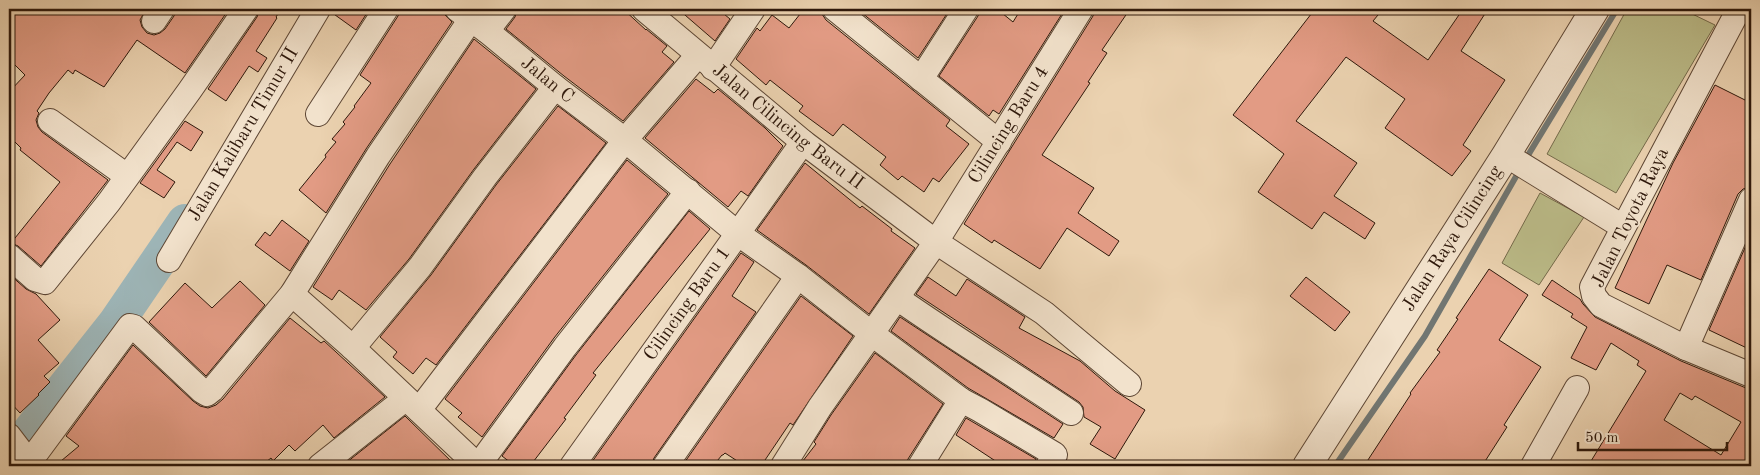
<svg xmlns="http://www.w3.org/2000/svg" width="1760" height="475" font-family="'Old Standard TT',serif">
<rect width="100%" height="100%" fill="#ebd2b0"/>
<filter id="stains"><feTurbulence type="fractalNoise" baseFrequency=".004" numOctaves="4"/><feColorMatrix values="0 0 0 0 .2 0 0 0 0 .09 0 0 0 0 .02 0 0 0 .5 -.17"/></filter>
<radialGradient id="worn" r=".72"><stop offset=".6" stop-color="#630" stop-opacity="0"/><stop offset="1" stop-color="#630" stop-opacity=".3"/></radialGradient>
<g fill="#bb8" stroke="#746a4a">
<polygon points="1627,9 1682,9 1715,25 1616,193 1547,154"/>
<polygon points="1540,193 1584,217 1539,285 1502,263"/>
</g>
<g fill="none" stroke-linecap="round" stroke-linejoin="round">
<polyline stroke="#717672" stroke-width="6" points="1335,466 1425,336 1530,152 1617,9"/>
<polyline stroke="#9db5b7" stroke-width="36" points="9,458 116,323 185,222"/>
</g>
<g fill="#e29b84" stroke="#2e180b" fill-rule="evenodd">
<polygon points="17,9 146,9 140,20 142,27 147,33 154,35 160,33 165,29 174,16 176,9 229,9 185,73 137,40 104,87 75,70 73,74 68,70 49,93 37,111 39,113 36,120 38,127 42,132 108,180 41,266 18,246 11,243 60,182 20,150 21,148 9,136 9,92 25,75 9,59 9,19"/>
<polygon points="260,9 281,9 276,17 277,18 256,51 267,58 258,72 249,66 226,101 208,89 257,17"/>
<polygon points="332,9 362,9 367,13 356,30 331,12"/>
<polygon points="400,9 443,9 445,15 452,22 366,149 326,213 299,190 326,157 325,155 336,142 332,139 345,124 343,122 355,107 354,106 371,83 360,75 398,16"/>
<polygon points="517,9 623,9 646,30 646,29 667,46 662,52 674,62 623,121 564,76 506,29 515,17"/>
<polygon points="678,9 718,9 730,19 715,41"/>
<polygon points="804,9 822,9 822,14 826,20 950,120 946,126 969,144 939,182 933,178 924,192 902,176 898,180 880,165 886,157 843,124 833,136 799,111 803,106 770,80 766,85 736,59 757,28 760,31 772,15 789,28"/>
<polygon points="857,9 950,9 918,58"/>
<polygon points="980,9 997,9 1013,22 1021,9 1065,9 999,114 993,110 989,116 939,76 978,16"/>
<polygon points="1095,9 1130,9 1102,50 1107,53 1088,82 1090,83 1042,155 1094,188 1078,213 1119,241 1109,256 1067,228 1040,269 994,240 992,243 964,224 1093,16"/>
<polygon points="1315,9 1383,9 1373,21 1428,60 1463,9 1488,9 1461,51 1505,80 1463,145 1471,151 1452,176 1385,128 1405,99 1346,57 1296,121 1357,163 1334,196 1375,223 1365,239 1324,212 1312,229 1258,192 1284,154 1233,115"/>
<polygon points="474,39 536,89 474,169 409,259 366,310 339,290 332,300 313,287 390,164"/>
<polygon points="696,79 714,93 718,89 765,128 783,146 748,196 741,191 728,207 645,138"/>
<polygon points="1715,85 1751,103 1751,187 1743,189 1738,194 1701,280 1667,265 1649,304 1615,288 1673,163"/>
<polygon points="558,106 606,143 436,365 426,358 413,374 393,357 397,352 380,337 431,275 496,185"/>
<polygon points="185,121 203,132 191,151 177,142 157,170 175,182 164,198 140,183"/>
<polygon points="627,160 668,194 554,338 482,437 458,417 462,413 445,399"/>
<polygon points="805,163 860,208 862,206 892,229 891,231 915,248 869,314 806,265 757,230"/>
<polygon points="689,211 710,229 593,373 596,375 564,418 566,419 530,466 515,466 502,456 576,355"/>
<polygon points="282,220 309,241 290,271 255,245 265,232 270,236"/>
<polygon points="1751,234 1751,350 1709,330"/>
<polygon points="741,253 754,262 732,296 756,312 654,458 651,466 589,466"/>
<polygon points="1489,269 1528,295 1499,340 1541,367 1504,425 1507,427 1482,466 1364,466 1411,394 1410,393 1440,352 1437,350 1458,319 1456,318"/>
<polygon points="9,274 26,289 36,294 60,320 38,340 59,363 44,376 50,382 38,394 39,395 20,413 9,401"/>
<polygon points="928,277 956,296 967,279 1025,317 1019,328 1080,361 1115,391 1145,410 1115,459 1090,444 1101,427 1084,417 1083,407 1079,402 916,294"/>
<polygon points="1306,277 1350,312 1335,331 1290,296"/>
<path d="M1552,280L1580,299L1583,304L1595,317L1681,361L1746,388H1751V466H1588L1646,371L1637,365L1639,361L1611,343L1596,370L1571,358L1587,327L1571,317L1573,314L1542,295ZM1680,393L1692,400L1695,396L1741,422L1721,455L1664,420Z"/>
<polygon points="240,281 265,305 206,376 149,322 185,283 212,308"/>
<polygon points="801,296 853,336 793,425 790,423 761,466 745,466 725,453 723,455 722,455 713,466 682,466"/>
<polygon points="900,317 1063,424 1054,438 968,388 891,331"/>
<polygon points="290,318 321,343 324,341 385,397 334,438 323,425 295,451 289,445 273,461 271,458 261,466 55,466 79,446 66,436 133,345 193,401 200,406 208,408 216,405 223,399"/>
<polygon points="875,353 943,404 908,459 906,466 799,466 816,444 814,442 831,415"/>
<polygon points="405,416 456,466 342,466"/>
<polygon points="966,418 1036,459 1034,466 1003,466 956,435"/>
</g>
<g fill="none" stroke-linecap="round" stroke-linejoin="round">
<defs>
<g id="minor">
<path id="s1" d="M457,9L487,31L555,87L625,140L737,233L798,276L872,334L961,400L980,410L1054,454L1055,455L1048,466"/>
<path id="s2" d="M644,9L803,142L936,242L1044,313L1129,384"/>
<polyline points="835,9 999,142"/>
<polyline points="1739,9 1592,287 1594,296 1601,305 1686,348 1751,375"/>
<polyline points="154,21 162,9"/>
<polyline points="487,31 504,9"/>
<polyline points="713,68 753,9"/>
<polyline points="921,79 966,9"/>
<polyline points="318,114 386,9"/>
<polyline points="50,121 127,176"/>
<polyline points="1506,155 1623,227"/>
<polyline points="9,256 35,279 45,282 109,202 190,90 246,9"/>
<path id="s3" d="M169,260L318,9"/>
<polyline points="292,294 353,348 478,466"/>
<path d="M897,298C954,338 1013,374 1071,413"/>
<polyline points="353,348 420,267 485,177 555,87"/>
<polyline points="1686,348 1751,200"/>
<polyline points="419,410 625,140 698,55"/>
<polyline points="9,436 22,453 30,466"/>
<polyline points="28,464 130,326 134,327 202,391 207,394 212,390 292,294 378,156 471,19"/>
<polyline points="320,466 405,399"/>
<polyline points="478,466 565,347 688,191"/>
<path id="s4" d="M572,466L803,142"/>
<polyline points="665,466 798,276"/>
<path id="s5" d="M783,466L820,407L936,242L1081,9"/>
<polyline points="920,466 961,400"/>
<polyline points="1533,466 1577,388"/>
</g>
<g id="tertiary">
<path id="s6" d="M1307,466L1506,155L1595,9"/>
</g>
</defs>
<use href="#minor" stroke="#5d4634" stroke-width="26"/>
<use href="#tertiary" stroke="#5d4634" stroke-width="30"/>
<use href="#minor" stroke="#f2e2cc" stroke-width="24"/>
<use href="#tertiary" stroke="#f2e2cc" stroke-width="28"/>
</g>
<g text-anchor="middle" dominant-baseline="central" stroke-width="4" stroke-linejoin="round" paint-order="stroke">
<g font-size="19" fill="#2e180b" stroke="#f2e2cc">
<text stroke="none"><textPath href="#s1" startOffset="115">Jalan C</textPath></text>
<text stroke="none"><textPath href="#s5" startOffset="409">Cilincing Baru 4</textPath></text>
<text stroke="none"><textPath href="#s2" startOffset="186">Jalan Cilincing Baru II</textPath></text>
<text stroke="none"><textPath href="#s3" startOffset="146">Jalan Kalibaru Timur II</textPath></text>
<text transform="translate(1631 218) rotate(-64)">Jalan Toyota Raya</text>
<text stroke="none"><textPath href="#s6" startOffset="270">Jalan Raya Cilincing</textPath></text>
<text stroke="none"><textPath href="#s4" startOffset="199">Cilincing Baru 1</textPath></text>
</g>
</g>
<rect width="1760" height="475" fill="none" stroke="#ebd2b0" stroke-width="30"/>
<rect x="10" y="10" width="1740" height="455" fill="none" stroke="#2e180b" stroke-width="2.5"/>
<rect x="15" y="15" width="1730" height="445" fill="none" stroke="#2e180b"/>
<path d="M1578 442v8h149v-8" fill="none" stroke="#2e180b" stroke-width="2.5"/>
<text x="1585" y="442" font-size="15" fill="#2e180b" stroke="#f2e2cc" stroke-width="4" paint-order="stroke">50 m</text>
<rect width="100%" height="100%" filter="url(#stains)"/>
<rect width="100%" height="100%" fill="url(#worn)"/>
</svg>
